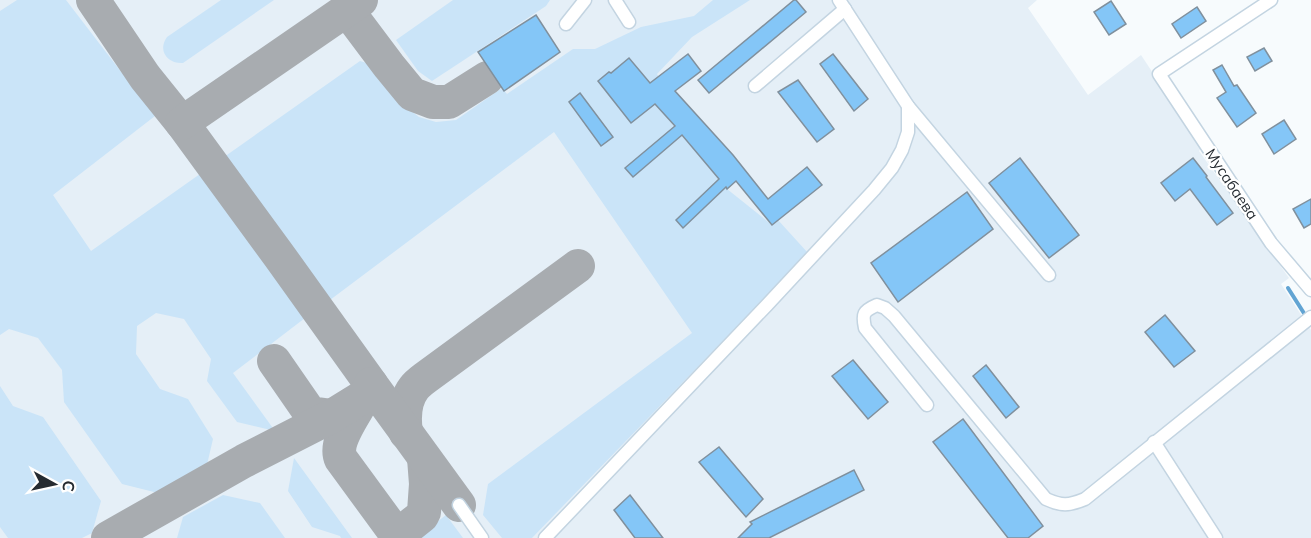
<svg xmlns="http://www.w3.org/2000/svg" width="1311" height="538" font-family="Mulish,sans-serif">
<rect width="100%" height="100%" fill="#f7fbfd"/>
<polygon fill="#e5eff7" points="0,0 1037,0 1028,8 1088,95 1141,55 1202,147 1199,151 1289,278 1281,284 1311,330 1311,538 0,538"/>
<g fill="#cae4f8">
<polygon points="17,0 66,0 155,116 53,195 91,251 200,174 305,318 233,373 275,431 237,422 207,381 211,359 184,319 156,313 137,326 136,354 160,389 188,399 213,439 206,469 162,494 122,484 64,402 62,370 38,338 9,329 0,335 0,11"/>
<path d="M221,0H274L183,63C168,64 157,51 167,37Z"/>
<polygon points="453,0 550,0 546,6 432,81 418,71 396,40"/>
<polygon points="713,0 750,0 692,37 657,74 670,95 662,112 727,189 772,225 778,220 808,253 532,538 502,538 483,515 488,484 692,333 554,132 330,300 224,157 360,61 370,64 401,103 419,117 436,122 456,120 502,88 507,94 573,49 595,49 641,27 694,16"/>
<polygon points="0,386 13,406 43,417 101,501 92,533 82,538 8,538 0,527"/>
<polygon points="294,458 352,538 341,538 340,536 312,527 288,491"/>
<polygon points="223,495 260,503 285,538 177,538 183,517"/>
<polygon points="446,515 463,538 416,538"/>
</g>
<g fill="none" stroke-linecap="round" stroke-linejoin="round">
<polyline stroke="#62a4d3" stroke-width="4" points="1288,288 1307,318"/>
<g stroke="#a8acb0" stroke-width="34">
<polyline points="93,0 145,77 182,123 280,257 371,384"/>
<polyline points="347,10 389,66 412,94 433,102 449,102 487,78"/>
<polyline points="182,123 361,0"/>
<polyline points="274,361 310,413 332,416"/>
<path d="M364,397C356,413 333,442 341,459L393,530L403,531L422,516L424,512L426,484L424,458"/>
<path d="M406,433C404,419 404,401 414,388C417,384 421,381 425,378L578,266"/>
<polyline points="108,538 244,461 332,416 366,395 371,384 459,505"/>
</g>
</g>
<g fill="#84c6f7" stroke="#80909d" stroke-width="1.5">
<polygon points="794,0 796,0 806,12 709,93 698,80"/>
<polygon points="1111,1 1126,24 1109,35 1094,12"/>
<polygon points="1197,7 1206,21 1181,38 1172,24"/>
<polygon points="536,15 560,52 504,91 478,52"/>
<polygon points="1264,48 1272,61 1255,71 1247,57"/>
<polygon points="688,54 701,71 675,91 733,155 768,199 807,167 822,185 772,225 736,181 727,189 726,187 683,228 676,220 719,179 682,135 633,177 625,168 675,126 655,104 631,123 598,81 609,72 611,73 629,58 650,83"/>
<polygon points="833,54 868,99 854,111 820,64"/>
<polygon points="1222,65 1234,86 1237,85 1256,113 1237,127 1217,98 1226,92 1213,70"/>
<polygon points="798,80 834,129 817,142 778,92"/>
<polygon points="580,93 613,137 601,146 569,102"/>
<polygon points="1284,120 1296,139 1274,154 1262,134"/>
<polygon points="1020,158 1079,235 1049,258 989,183"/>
<polygon points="1193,158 1207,176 1206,177 1233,213 1217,225 1190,189 1175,201 1161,183"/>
<polygon points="967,192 993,229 898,302 871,263"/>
<polygon points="1311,199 1311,224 1304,228 1293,209"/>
<polygon points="1165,315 1195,351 1174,367 1145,332"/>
<polygon points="853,360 888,402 868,419 832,376"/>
<polygon points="986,365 1019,407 1006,418 973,376"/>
<polygon points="963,419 1043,526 1028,538 1008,538 933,442"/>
<polygon points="719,447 763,499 746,517 699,462"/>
<polygon points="854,470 864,490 769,538 738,538 752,524 750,522"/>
<polygon points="630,495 663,538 635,538 614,510"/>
</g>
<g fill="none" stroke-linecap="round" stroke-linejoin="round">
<defs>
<g id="minor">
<polyline points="615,0 629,22"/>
<polyline points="839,0 908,106 1049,275"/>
<polyline points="1271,0 1159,74 1271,243 1311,290"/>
<polyline points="566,24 585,0"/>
<polyline points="755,86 845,9"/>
<path d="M927,405L865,328C862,314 863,311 877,305L885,308L894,316L1046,499C1062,506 1068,506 1085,499L1311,317"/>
<polyline points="1154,442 1216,538"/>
<polyline points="459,505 482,538"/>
<polyline points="545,538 767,305 874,190 892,168 902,150 908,132 908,106"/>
</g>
</defs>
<use href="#minor" stroke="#c3d4e1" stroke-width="15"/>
<use href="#minor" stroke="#fff" stroke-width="12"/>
</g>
<g text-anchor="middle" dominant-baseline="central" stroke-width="4.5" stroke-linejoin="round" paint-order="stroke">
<g font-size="15" fill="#252b31" stroke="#fff">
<text transform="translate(1232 184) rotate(56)">Мусабаева</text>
</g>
</g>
<g transform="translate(54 484) rotate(98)" stroke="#ffffff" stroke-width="4.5" paint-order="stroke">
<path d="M0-4.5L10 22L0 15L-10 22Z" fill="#252b31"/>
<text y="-9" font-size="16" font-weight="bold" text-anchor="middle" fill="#252b31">С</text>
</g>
</svg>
